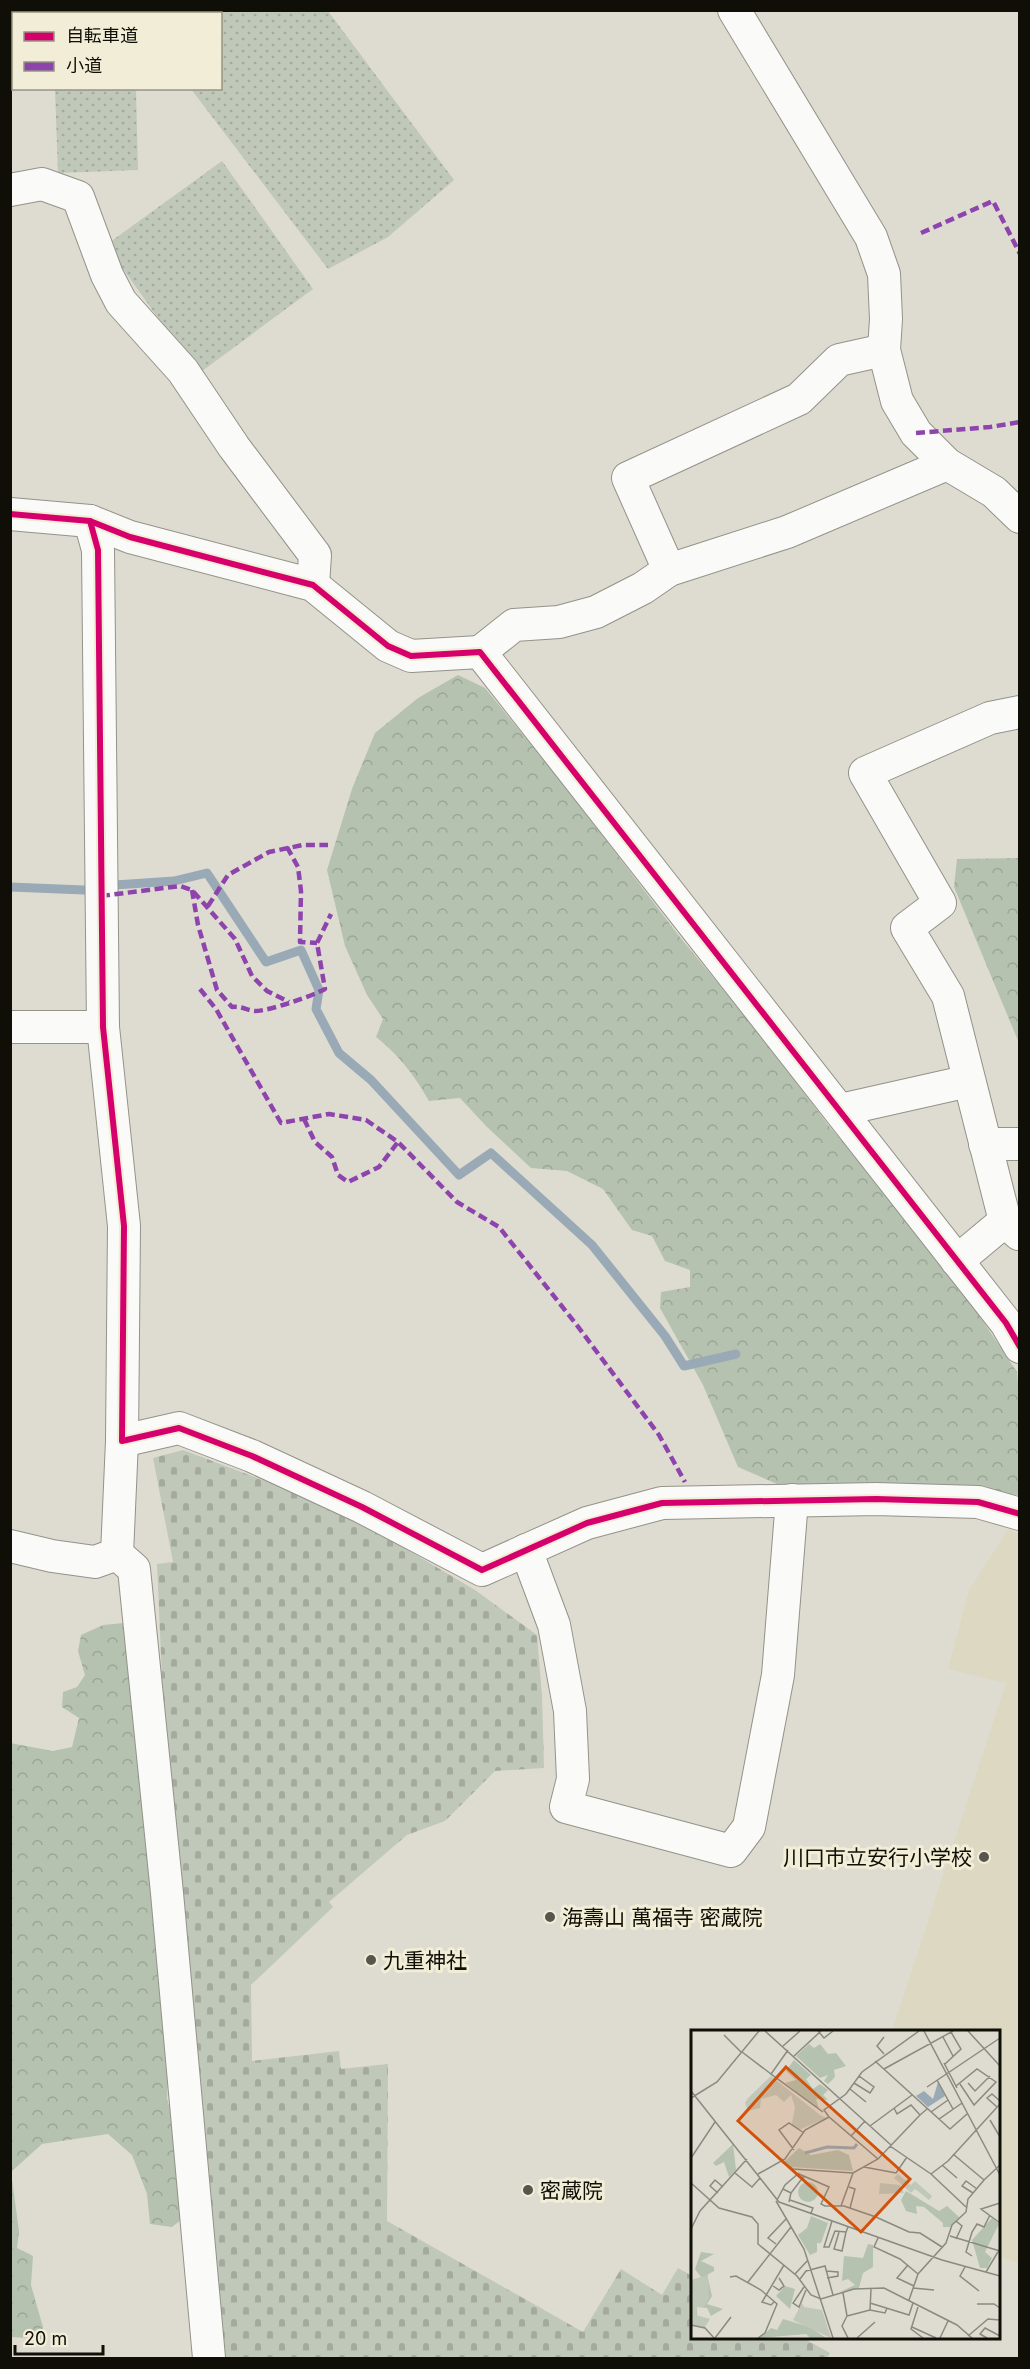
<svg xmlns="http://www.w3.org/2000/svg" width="1030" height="2369" font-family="Inter,'Noto Sans JP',sans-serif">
<defs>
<pattern id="forest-crowns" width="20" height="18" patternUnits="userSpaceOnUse" patternTransform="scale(1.5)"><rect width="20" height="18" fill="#b5c2b0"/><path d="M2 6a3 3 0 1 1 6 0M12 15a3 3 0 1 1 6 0" fill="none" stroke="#9aa696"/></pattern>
<pattern id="cemetery-stones" width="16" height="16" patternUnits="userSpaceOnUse" patternTransform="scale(1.5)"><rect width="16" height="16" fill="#c0c8ba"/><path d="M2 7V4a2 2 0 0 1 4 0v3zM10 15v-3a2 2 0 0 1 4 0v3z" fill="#a4ab9e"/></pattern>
<pattern id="park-dots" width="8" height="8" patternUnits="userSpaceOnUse" patternTransform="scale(1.5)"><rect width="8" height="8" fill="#c0c8ba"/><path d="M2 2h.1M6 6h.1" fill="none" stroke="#a4ab9e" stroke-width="1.8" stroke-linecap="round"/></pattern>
</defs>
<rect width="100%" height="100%" fill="#dedcd0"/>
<polygon fill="#dcd8c2" points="1008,1530 1020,1534 1019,2263 999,2256 998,2032 892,2031 1006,1683 948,1669 969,1590"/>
<g fill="url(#forest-crowns)">
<path d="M458,675L485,688L560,780L679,936L768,1044L829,1126L870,1173L960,1287L1017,1372L1020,1407L1018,1495L968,1488L777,1484L738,1467L703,1385L660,1308L661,1292L690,1287V1270L665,1261L652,1236L632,1230L603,1189L567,1171L531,1168L486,1126L460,1098L429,1101C414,1075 399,1055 376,1037L383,1019L367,995L345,946L327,870L352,789L375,733L418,698Z"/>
<polygon points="1019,858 1020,858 1019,1043 954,887 957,859"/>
<polygon points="124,1623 132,1650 134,1722 141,1751 169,2051 167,2099 179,2139 181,2220 172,2227 150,2224 147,2194 132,2155 108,2134 42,2144 11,2172 19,2231 17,2248 33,2256 31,2285 43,2327 42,2339 11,2337 10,1743 53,1751 72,1747 79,1718 62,1707 63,1692 77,1687 85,1675 78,1651 81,1635 103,1625"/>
</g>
<polygon fill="url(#cemetery-stones)" points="183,1450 308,1497 391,1540 475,1590 537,1635 542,1695 544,1768 495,1771 445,1821 407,1835 329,1902 333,1907 251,1985 252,2061 339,2051 341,2069 388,2064 387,2221 583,2332 621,2269 662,2295 678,2268 692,2276 692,2338 803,2338 830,2353 827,2358 220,2358 166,1771 157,1564 173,1562 153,1458"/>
<g fill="url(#park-dots)">
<polygon points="135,11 135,14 53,14 53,11"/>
<polygon points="181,11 328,11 454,180 388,237 328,269 191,89 220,88 220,14 177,13"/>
<polygon points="55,89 136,89 138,170 58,173"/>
<polygon points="222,161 313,289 198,374 106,245"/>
</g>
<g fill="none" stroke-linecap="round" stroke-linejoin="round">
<g stroke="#99aab6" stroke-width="9">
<polyline points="115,885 174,881 207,873 266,962 301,950 319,990 316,1009 339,1053 371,1080 459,1175 491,1153 592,1245 665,1336 684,1366 736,1354"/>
<polyline points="10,887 84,890"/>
</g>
<defs>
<g id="minor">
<polyline points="734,10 871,237 884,274 886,319 884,350 897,401 916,433 947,464 994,492 1020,517"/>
<polyline points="10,190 42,184 78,197 107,275 121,302 183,371 234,447 315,555 313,585"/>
<polyline points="10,514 90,521 130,537 313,585 388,646 411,656 480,652 1006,1323 1020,1347"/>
<polyline points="90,521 98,550 103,1027 124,1226 122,1441 179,1428 252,1456 362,1507 482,1570 587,1523 662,1503 876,1499 978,1502 1020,1514"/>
<polyline points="669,570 628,478 799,399 839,360 884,350"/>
<polyline points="480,652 514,625 559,622 596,612 643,588 669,570 787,532 947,464"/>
<polyline points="10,1027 103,1027"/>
<polyline points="840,1110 969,1081"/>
<polyline points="985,1144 1020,1144"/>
<polyline points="1005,1221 948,996 907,928 940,903 865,773 990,718 1020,712"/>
<polyline points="957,1261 1005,1221 1019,1234"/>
<polyline points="10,1546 52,1556 95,1562 117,1554 122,1441"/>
<polyline points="526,1550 554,1625 570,1711 573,1779 566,1807 731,1851 749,1827 778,1675 792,1500"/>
<polyline points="117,1554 134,1569 167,1893 209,2358"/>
</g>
</defs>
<use href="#minor" stroke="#949289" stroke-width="34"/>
<use href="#minor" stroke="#fafaf8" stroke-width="32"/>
<g stroke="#8e44ad" stroke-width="4.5" stroke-dasharray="9 4.5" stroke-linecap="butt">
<polyline points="921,233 993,201 1020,254"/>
<polyline points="916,433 990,427 1020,422"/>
<polyline points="287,847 298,867 301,891 300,942 317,943"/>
<path d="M192,890L198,925L217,990L232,1007C242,1006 246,1010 255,1011C269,1011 312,996 325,989L317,943L331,914"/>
<polyline points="101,896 180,886 192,890 235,939 252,976 267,991 289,1002"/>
<polyline points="208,906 228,875 269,852 303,845 328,845"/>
<polyline points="200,989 216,1009 281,1123 329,1114 366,1120 398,1142 457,1202 499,1227 576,1324 659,1435 685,1482"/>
<polyline points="304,1119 315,1142 332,1157 338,1175 348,1182 379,1167 398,1142"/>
</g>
<defs>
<g id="cycleway">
<polyline points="10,514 90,521 130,537 313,585 388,646 411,656 480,652 1006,1323 1020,1347"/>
<polyline points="90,521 98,550 103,1027 124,1226 122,1441 179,1428 252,1456 362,1507 482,1570 587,1523 662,1503 876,1499 978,1502 1020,1514"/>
</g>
</defs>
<use href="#cycleway" stroke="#f1edd6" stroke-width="10"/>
<use href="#cycleway" stroke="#d6006c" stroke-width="6"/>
</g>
<g fill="#57564d" stroke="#f1edd6" stroke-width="2">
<circle cx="984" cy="1857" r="6"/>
<circle cx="550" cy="1917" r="6"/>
<circle cx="371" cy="1960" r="6"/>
<circle cx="528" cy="2190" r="6"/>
</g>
<g text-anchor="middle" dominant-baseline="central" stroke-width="6" stroke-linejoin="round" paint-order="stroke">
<g font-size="21" fill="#0f0e07" stroke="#f1edd6" text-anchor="start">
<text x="972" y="1857" text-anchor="end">川口市立安行小学校</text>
<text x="562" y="1917">海壽山 萬福寺 密蔵院</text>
<text x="383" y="1960">九重神社</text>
<text x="540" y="2190">密蔵院</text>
</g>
</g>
<g transform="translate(691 2030)">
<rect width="309" height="309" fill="#dedcd0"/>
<path d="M118,14L123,18L129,14L137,24L145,23L155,36L143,40L144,47L137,54L133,51L137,45L129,48L105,26ZM103,30L120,45L115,49L122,59L129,54L137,60L132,65L137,70L125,69L128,79L94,53L105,50L95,41ZM42,114L45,140L38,147L33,132L25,136L22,133ZM108,118L120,125L147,120L158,125L162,141L99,137L93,132ZM107 162a10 10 0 1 1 20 0a10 10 0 1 1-20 0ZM215,161L248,181L256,176L268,187L259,197H252V193L233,177L225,176L226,184L215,181L210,170ZM120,186L137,193L130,213H126V222L119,225L107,205L116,198ZM301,188L308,194L294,222L301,228L296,238H289L281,210ZM177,214L182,215V237L172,243L168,258L149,262L164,255L157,249L151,251L153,226L172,228ZM10,222L23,224L10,231L23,237V241L16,245L21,266L16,274L32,279L20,286L16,278L6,277V287L17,289L13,297L2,295L10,247L4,239ZM94,256L104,259L99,279L85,266ZM92,289L119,297L135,308H119L115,304L69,308L80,298L86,300Z" fill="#b5c2b0"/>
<path d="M80,46L129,85L135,88L108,100L101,94L104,77L100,65L93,72L85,65L70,69L69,78L57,81L54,73L57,68ZM111,273L113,277L131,280L140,308L102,290Z" fill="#c0c8ba"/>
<path d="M207,144L220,155L224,151L241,166L238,170L224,159L220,163L203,148ZM189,153L209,155L213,163L188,164ZM17,245L18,268L13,277H6L5,285L19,289L14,297L0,295V250Z" fill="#c0c8ba"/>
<path d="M247,52L254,66L237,77L225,66L233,61L242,69Z" fill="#99aab6"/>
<path fill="none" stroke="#99aab6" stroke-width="3" d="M114,123L136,117L163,118L166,114"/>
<path fill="none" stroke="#8b8a80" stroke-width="1.5" d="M74,1L200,115M127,1L133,8L142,1M233,1L309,145M277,1L309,36M33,5L50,22M252,7L262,26M92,16L109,1M97,20L80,44L132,82M51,22L80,44M193,24L186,16L193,7M103,26L130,1M184,31L248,89L271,73M253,33L266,58M254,34L270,19L260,2M193,39L262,1M246,50L262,79M163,53L179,63L183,57L168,46M277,53L284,61L299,46M265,56L286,39L305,52L283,75L269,54M236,57L309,8M159,59L175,72M0,61L88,172L251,230L309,246M0,68L26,52L68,1M306,77L296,68L301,64L309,71M203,78L206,84L220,75L229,85L236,79M240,82L257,70M138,87L133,80L155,64L171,42L228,1M248,89L259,99L276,84M299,90L309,107M179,96L221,65M160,106L174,91M199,116L240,144L275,177M103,120L88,100L98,93L113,103M0,128L24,92M91,132L102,139L162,143L187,129L229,85M251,135L266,148M173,137L205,143L216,127M44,143L61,157L69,148M67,144L94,129L114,100L138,87L187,129M108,144L138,157L130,174L134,176H153L185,187L218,202L229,203L251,217M240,144L257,131L309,74M293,150L309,135M0,153L28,178L61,187L67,194V214L106,246L120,265L130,269L163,259L193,258L266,295L281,308M158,157L164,159L159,178M92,159L100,163L98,172M27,163L19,156L24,150L32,157M100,163L113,146M282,163L271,156L275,151L286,159M86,170L94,155L108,143M99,170L122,178L120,183M85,171L113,219L142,308M309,173L290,179L309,193M150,176L162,143M141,191L133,217H138L144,201L155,202L157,197M0,199L9,181L56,129M148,202L143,219L151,221L155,202M259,206L309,221M187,208L183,217L209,229L227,244M265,209L271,196L265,191M85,214L77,208L95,189M281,226L275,222L281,202L286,194L293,197L299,185M217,235L206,248L223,256M274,237L269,246L288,261M135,241L147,242V246L136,248M295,242L308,220M104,244L117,230M39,247L45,246L70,260L86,274L74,303L67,308M109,249L115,241L134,236L142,265M57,252L100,197M82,256L88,260L93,256L88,248M113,257L102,273L108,277L115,260M222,258L243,260M152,263L156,286L179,280L194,283L196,278M218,270L227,244L255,213L261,195L275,182L277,169L293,150L262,124M83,272L80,275L71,272L93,235M179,273L218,285L222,273M286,274H303L309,278M227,277L220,299L232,308M179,280L180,259M156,286L151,296L157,308M0,295L14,298L23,308M221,297L245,308M277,306L297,289L309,290M24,308L40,287M166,308L184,292M249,308L257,291M296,308L289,304L294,298L309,306"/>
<path fill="#d2520c" fill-opacity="0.15" stroke="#d2520c" stroke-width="3" d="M95,37L219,149L170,202L47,91Z"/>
<rect width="309" height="309" fill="none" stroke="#0f0e07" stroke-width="3"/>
</g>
<rect width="1030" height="2369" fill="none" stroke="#0f0e07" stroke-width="24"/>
<rect x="12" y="12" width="210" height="78" fill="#f1edd6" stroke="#979483" stroke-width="1.5"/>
<rect x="24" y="32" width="30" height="9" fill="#d6006c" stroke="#979483" stroke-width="1.5"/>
<text x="66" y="42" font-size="18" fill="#0f0e07">自転車道</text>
<rect x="24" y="62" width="30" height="9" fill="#8e44ad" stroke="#979483" stroke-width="1.5"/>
<text x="66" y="72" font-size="18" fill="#0f0e07">小道</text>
<path d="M15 2345v9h88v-9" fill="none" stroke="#0f0e07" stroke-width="3"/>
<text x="24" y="2345" font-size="18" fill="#0f0e07" stroke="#f1edd6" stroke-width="4.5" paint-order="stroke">20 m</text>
</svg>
